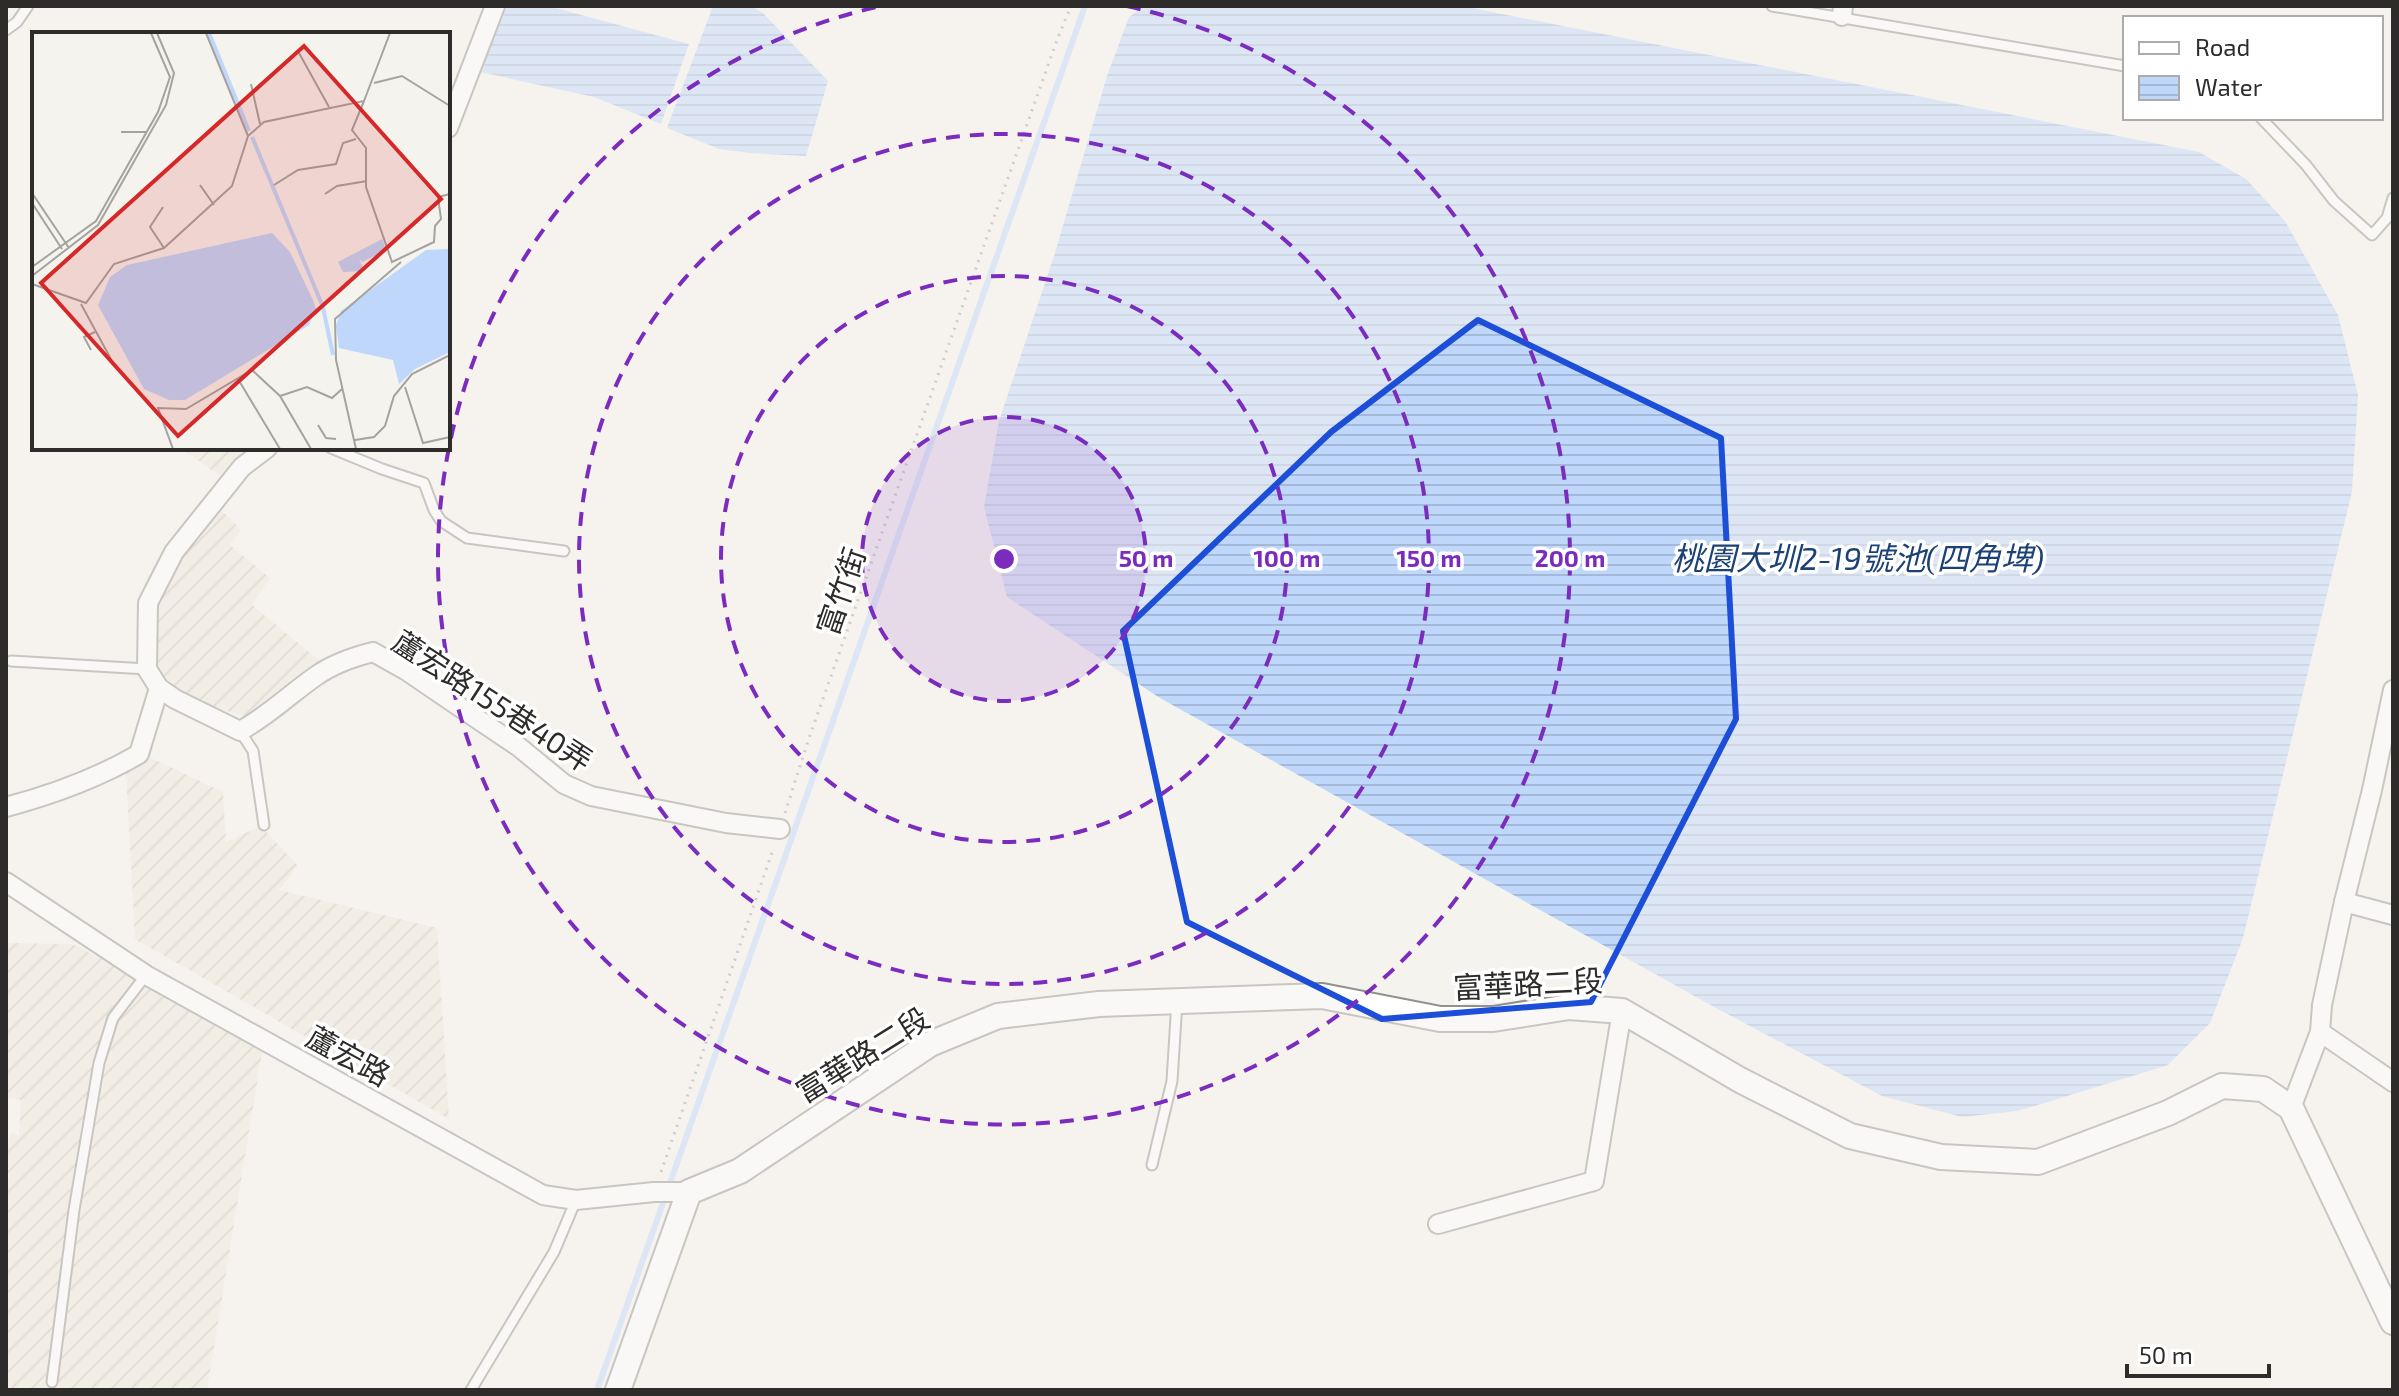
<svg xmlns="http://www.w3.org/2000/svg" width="2399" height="1396" font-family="'Exo 2','Noto Sans TC',sans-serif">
<defs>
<pattern id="industrial-furrows" width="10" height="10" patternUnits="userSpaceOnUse" patternTransform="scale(2)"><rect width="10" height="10" fill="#ede9dc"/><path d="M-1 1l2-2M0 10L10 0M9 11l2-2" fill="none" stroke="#ccc8bd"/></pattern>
<pattern id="water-rules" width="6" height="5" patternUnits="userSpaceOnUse" patternTransform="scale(2)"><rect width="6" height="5" fill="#bed7fb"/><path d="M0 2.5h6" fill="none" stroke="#a4b9d7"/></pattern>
</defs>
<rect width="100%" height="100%" fill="#f5f3ee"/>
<g fill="url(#industrial-furrows)">
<polygon points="181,448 246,448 220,476"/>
<polygon points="221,510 241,530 230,545 270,578 252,605 320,661 263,709 244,716 183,698 160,683 154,669 153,610 170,572"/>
<polygon points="145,755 223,792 226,842 261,826 298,866 279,890 437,928 449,1119 135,939 126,773"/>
<polygon points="6,943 73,944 263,1046 207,1390 6,1390 6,1182 10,1176 6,1170 6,1147 12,1132 19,1137 21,1100 6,1097"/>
</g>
<g fill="url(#water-rules)">
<polygon points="507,6 548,6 689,44 661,124 594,97 480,72"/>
<polygon points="713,6 751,6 763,13 828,81 806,156 750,153 719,149 667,128"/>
<polygon points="1144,6 1462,6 2199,152 2246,179 2285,221 2338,315 2358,395 2352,492 2243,938 2210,1023 2168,1065 2018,1111 1962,1117 1882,1096 1716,1008 1160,698 1007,597 984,507 999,421 1054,256 1107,76 1129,17"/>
</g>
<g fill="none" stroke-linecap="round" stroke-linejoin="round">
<polyline stroke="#bed7fb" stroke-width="6" points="597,1390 1085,6"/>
<defs>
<g id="service">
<polyline points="1772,6 2125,66"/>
<polyline points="6,30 17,22 28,6"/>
<polyline points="2261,118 2306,165 2334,201 2372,235 2387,218 2393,198"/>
<polyline points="331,448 382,469 424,483 434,510 441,521 467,538 564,551"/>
<polyline points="11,661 147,669"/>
<polyline points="240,731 253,751 264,825"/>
<polyline points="1152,1165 1172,1081 1177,1001"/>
<polyline points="52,1382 74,1210 99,1063 113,1018 146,975"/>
<polyline points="471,1390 554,1252 576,1200"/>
</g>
<g id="minor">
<polyline points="1842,16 1843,6"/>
<polyline points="448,128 495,6"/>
<path d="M267,448L242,467L174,552L148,603L147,669L159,688L175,699L240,731C268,716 290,694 316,676C333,664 353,657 373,652L407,671L473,716L519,747L564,784L591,796L726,823L780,829"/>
<path d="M6,807C51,795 98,778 139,754L159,688"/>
<polyline points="6,882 146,975 543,1195 576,1200 654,1192 689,1192"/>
<polyline points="2344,902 2393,915"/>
<polyline points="2320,1032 2393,1082"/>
<polyline points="2291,1108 2320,1032 2322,1005 2344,902 2372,790 2393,690"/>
<polyline points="1438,1224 1594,1181 1622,1011"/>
</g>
<polyline id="tertiary" points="618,1390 689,1192 740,1171 930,1044 998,1016 1099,1004 1322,996 1440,1019 1493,1019 1569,1007 1622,1011 1740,1080 1850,1136 1941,1157 2038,1162 2168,1113 2222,1086 2263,1089 2291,1108 2393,1322"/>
</defs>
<use href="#service" stroke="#92918c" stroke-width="13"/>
<use href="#minor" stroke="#92918c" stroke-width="22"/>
<use href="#tertiary" stroke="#92918c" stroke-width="28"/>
<g stroke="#a09f9c" stroke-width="3" stroke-dasharray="2 6" stroke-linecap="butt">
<polyline points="785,813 809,738 1057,40 1071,6"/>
<polyline points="661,1172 774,847"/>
</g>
<use href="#service" stroke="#fff" stroke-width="9"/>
<use href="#minor" stroke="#fff" stroke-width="18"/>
<use href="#tertiary" stroke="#fff" stroke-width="24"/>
</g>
<path d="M0 0H2399V1396H0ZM1478,320L1721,438L1736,719L1591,1002L1382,1019L1187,922L1123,631L1331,432Z" fill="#f5f3ee" fill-opacity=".55" fill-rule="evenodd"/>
<path fill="none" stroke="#1d4ed8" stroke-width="6" stroke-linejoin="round" d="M1478,320L1721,438L1736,719L1591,1002L1382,1019L1187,922L1123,631L1331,432Z"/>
<circle cx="1004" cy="559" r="142" fill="#7b2cbf" fill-opacity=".12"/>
<g fill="none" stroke="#7b2cbf" stroke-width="4" stroke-dasharray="14 10">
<circle cx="1004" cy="559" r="142"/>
<circle cx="1004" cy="559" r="283"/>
<circle cx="1004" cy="559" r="425"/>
<path d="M1127 6A566 566 0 1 1 881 6"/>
</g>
<g text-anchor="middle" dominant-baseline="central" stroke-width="7" stroke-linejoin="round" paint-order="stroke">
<g font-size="30" fill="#2d2c2b" stroke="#fff">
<text transform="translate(840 591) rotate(-71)">富竹街</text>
<text transform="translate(493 700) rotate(33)">蘆宏路155巷40弄</text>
<text transform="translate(1528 983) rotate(-3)">富華路二段</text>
<text transform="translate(862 1054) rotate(-32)">富華路二段</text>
<text transform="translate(349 1055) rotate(29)">蘆宏路</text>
</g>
<g font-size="32" font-style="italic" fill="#1b4176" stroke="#fff">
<text x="1858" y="557">桃園大圳2-19號池(四角埤)</text>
</g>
</g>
<g transform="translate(32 32)">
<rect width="418" height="418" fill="#f5f3ee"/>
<path d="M240,201L258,220L281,268L284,277L277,293L153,368H137L112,357L66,273L78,245L95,233ZM350,207L354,218L330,230L327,226L332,239L311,240L306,230ZM418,217V320L383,337L367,352L361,328L307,316L304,294L309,279L394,218Z" fill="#bed7fb"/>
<path fill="none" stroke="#bed7fb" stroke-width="4" d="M177,1L217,99M220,105L291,275L301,323"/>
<path fill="none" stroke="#a5a3a0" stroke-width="2" d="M267,21L297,75M342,51L370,44L418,74M219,52L228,92M332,69L320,98L334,116V155L360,230L402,210L403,194L409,187L406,165L418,162M89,100H115M216,104L232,90L332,69L358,1M168,153L182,173M242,153L266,138L304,132L311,111L324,107M0,161L37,216M293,162L305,154L335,149M0,171L30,217M131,175L118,195L132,216M0,235L64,189L126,80L138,45L119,1M0,244L66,193L134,73L142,41L125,1M0,252L54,271L82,232L132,216L200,154L216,104L174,1M49,272L80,329M59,318L52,305L63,300M206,347L248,417M373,355L391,411L418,405M248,364L275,355L300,366L310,357M286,393L294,406L304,407M323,408L342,405L353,394L362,364L380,342L418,323M27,417H66M141,417L126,376L154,377L220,338L248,364L279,417M324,417L304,328L303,287L369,230"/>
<path fill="#d62828" fill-opacity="0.15" stroke="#d62828" stroke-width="4" d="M272,14L409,167L146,404L9,251Z"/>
<rect width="418" height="418" fill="none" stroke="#2d2c2b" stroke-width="4"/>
</g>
<circle cx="1004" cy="559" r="12" fill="#7b2cbf" stroke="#fff" stroke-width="4"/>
<g font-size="24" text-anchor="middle" font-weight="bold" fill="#7b2cbf" stroke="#fff" stroke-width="7" stroke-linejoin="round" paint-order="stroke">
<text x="1146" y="567">50 m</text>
<text x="1287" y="567">100 m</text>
<text x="1429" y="567">150 m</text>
<text x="1570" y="567">200 m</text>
</g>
<rect width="2399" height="1396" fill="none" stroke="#2d2c2b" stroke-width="16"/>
<rect x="2123" y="16" width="260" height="104" fill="#ffffff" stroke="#ababaa" stroke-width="2"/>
<rect x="2139" y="42" width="40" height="12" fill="#ffffff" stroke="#ababaa" stroke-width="2"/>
<text x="2195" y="56" font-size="24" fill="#2d2c2b">Road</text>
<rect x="2139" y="76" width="40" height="24" fill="url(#water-rules)" stroke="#ababaa" stroke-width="2"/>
<text x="2195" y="96" font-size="24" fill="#2d2c2b">Water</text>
<path d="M2127 1364v12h142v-12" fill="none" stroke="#2d2c2b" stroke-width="4"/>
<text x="2139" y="1364" font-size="24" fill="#2d2c2b" stroke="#ffffff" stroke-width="6" paint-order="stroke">50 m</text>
</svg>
